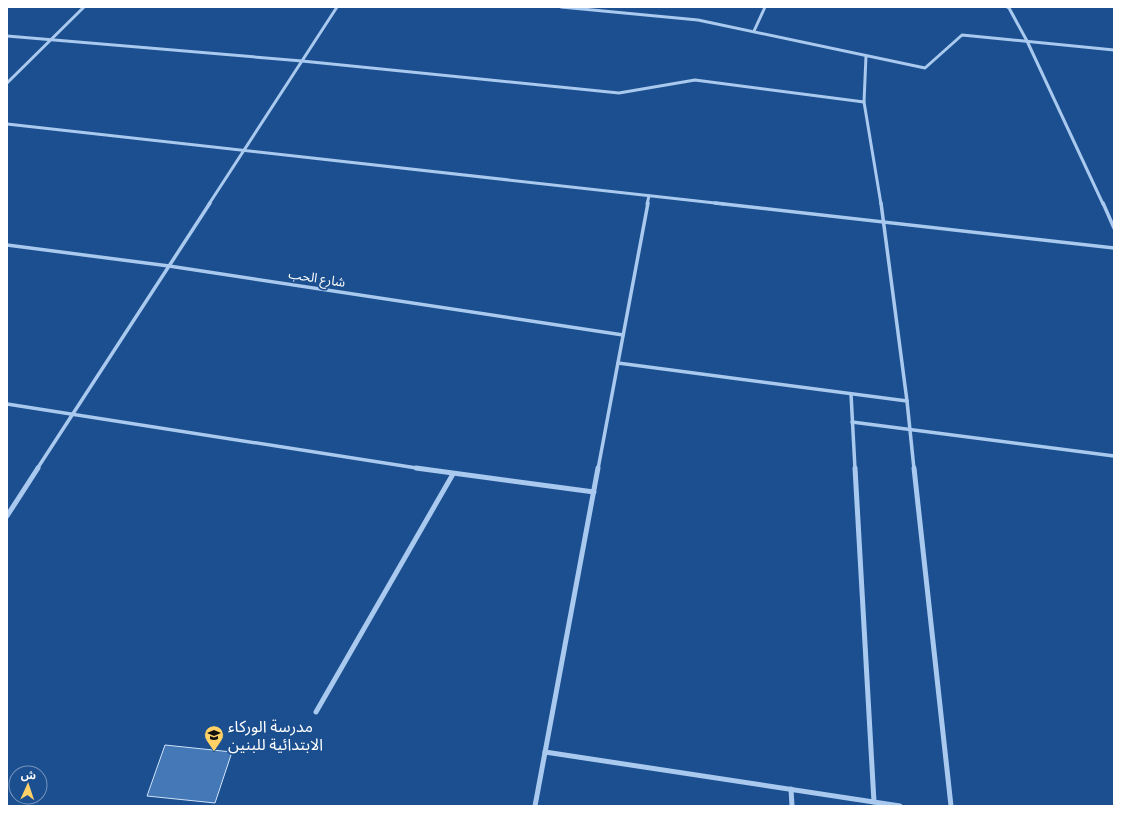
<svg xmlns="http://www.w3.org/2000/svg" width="1121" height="813" font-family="'Fira Sans Condensed','Noto Sans Arabic',sans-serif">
<rect width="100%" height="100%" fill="#1b4f8f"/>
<polygon fill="#4478b7" stroke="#cfe3fa" points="165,745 232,752 215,803 147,796"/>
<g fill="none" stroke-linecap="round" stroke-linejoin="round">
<g stroke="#a9c9ee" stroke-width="3">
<polyline points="561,7 698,20 925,68 962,35 1114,50"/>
<polyline points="1007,7 1009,8 1027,41 1103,204"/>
<polyline points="754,31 765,7"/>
<polyline points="7,36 302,61 619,93 695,80 864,102"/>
<polyline points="866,56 864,102 881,204"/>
<polyline points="7,83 84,7"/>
<polyline points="7,124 724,204"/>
<polyline points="209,204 337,7"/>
<polyline points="647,204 649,196"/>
</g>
<g stroke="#a9c9ee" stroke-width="3.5">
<polyline points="715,203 1114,248"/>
<polyline points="881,203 907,401 914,469"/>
<polyline points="1103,203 1114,228"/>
<polyline points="7,245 169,266 623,335"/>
<polyline points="618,363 907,401"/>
<polyline points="851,394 855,469"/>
<polyline points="7,404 423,469"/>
<polyline points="852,422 1114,456"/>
<polyline points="37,469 210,203"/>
<polyline points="598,469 648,203"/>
</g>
<g stroke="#a9c9ee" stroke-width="5">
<polyline points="416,468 594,492"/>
<polyline points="855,468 874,802"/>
<polyline points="914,468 951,806"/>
<polyline points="7,516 38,468"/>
<polyline points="316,712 453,474"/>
<polyline points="545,752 900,806"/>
<polyline points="791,789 792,806"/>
<polyline points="535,806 598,468"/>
</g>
</g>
<defs>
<symbol id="school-pin" viewBox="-11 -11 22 30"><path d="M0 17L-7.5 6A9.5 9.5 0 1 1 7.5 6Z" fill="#ffd166" stroke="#1b4f8f"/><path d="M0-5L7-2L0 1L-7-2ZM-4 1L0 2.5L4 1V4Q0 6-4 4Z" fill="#111"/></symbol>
</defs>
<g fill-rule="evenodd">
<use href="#school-pin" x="203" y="724" width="22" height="30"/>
</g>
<g text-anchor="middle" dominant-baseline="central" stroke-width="3.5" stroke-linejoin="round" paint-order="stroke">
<g font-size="13" fill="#fff" stroke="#1b4f8f">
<text transform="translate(317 278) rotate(9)">شارع الحب</text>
</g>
<g font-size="16" fill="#fff" stroke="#1b4f8f" text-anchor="start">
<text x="228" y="726">مدرسة الوركاء<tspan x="228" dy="18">الابتدائية للبنين</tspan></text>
</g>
</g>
<rect width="1121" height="813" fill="none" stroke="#ffffff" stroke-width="16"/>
<g transform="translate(28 785) rotate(3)"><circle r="19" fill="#1b4f8f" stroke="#7695bc"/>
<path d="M0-3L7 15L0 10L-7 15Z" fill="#ffd166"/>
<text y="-6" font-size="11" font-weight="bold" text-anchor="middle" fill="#ffffff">ش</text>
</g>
</svg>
